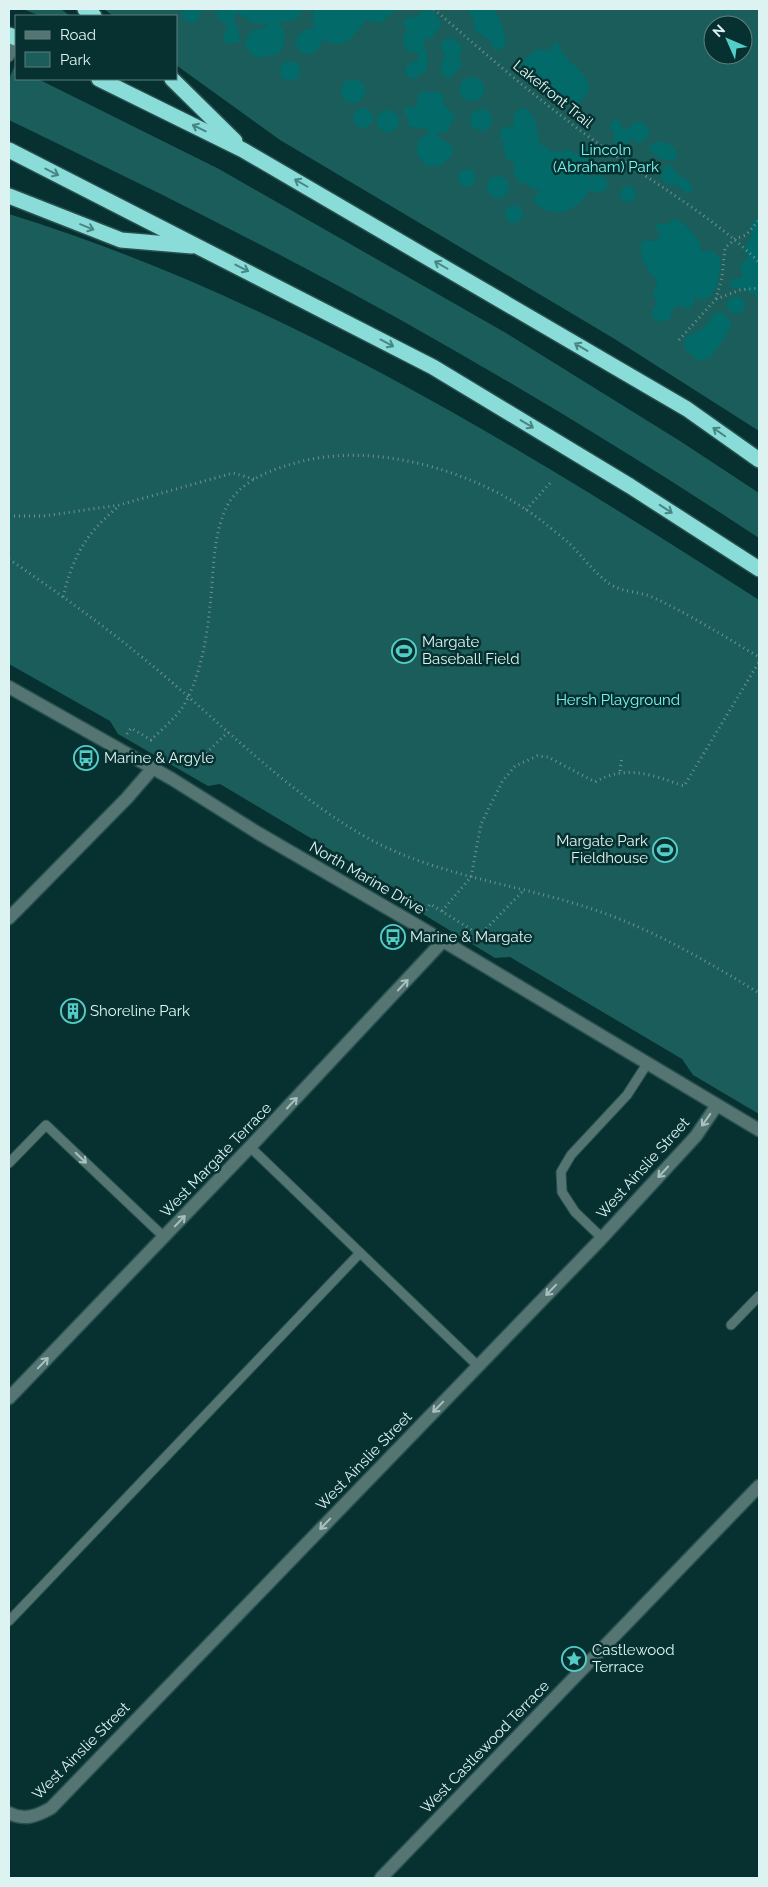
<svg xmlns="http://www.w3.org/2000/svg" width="768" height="1887" font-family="Raleway,sans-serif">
<rect width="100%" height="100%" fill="#063130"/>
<g fill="#1a5d5a" fill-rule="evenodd">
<polygon points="23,9 61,9 70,16 40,16"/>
<path d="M104,9H759V431L613,338L280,140L176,65V16H113ZM713,25H743V55H713Z"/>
<path d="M14,67L16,68V79H38L219,169L506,333L680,441L759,493V538C583,422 399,314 210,219C144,185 76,153 9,120V79Z"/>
<path d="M9,214C280,298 522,448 759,600V1114L693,1075L682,1059L510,957L495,958L418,911L406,895L220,784L208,786L118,734L110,721L9,664Z"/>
</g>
<g fill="#026a68">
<polygon points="184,9 212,9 201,11 197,22 190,23 181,17"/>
<path d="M219,9H304L297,19L279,23C287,32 286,45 278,54L258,58L251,54L244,42L252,30L265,28L268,24L253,23L237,12L233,20L238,28L240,41L233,44L226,43L223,36L228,25L215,16Z"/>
<path d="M314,9H397L381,23L365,20C360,29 350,43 339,44C333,45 328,41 323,40L318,50L308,55L299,51L295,40L303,31L315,28L312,19Z"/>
<polygon points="426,9 432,9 442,24 431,39 425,39 423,42 428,59 426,71 415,79 409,78 405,74 406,67 413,61 416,62 419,55 417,52 411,53 405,48 403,37 407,30 403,23 406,18 417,16"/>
<path d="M470,9H496L495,13C502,20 506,36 506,45L498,51L494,49L490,40L475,31L474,20L470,15Z"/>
<polygon points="451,37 461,45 462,51 458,58 461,61 461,67 450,78 442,76 441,66 445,54 440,47 444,39"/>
<path d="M554,43H558C561,48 562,53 566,57C576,69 599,81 584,98C580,102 580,105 576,107L571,101H556L547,91L531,86L529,76L521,62L537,49L549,51Z"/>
<circle cx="290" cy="71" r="10"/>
<circle cx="472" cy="89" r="12"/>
<circle cx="353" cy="91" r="12"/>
<path d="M423,91L442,93L444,96L443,103L455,116L447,132H438L436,135C447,145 465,145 442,165L426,166L416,152L419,139L429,133L427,129L410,127L408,124L409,119L403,112L406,107L413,109L418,104L417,96Z"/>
<circle cx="363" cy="118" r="10"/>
<path d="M525,108C542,122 533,130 542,146L549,148L550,152H564L567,147L574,154L588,148L593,152V167L589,178L600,174L608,182L606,189L601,193L593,192L590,189C582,207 559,219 541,207C536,204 534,203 533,198L541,190L531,189L528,183L521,184L513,173L515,165L506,158V155L502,148L506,143L499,140L501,136L500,131L507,125L510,127L514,125L513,115L519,109Z"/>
<circle cx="481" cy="120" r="11"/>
<circle cx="388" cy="121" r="11"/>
<path d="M615,119L620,120L622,128L628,129L635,122H643L650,132C647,138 645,141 638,143L630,138L629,144L624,149H618L614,145V132L609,126Z"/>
<path d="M659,141C669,144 677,145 677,157L674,161L661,159L650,152L649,147Z"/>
<polygon points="667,165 671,165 680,176 689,181 693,189 688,194 676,185 666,184 661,177 663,169"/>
<circle cx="467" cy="178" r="9"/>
<circle cx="498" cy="187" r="11"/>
<circle cx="628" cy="194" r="8"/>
<circle cx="514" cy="214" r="9"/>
<path d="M673,219C684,221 692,230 696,239L700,241L701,252C711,250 715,251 721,259L718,285L711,296L701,301L694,295L695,302L688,309L678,305L675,306L669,320L657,322L651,315L652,310L657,304L653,293L657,285L656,278C647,273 638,254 641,243L645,240L656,241L661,234L655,229L657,224H667Z"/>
<polygon points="754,220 759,220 759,300 754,294 749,293 742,288 732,289 729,285 733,278 742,278 740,266 748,257 744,250 752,234 750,229"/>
<circle cx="736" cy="305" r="9"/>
<path d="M721,312C725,315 731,319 731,325C731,328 715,353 712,356C707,360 702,360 697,360L684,348C683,331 696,336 704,327C710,321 711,314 721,312Z"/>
</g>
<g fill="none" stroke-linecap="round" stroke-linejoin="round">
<defs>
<g id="service">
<polyline points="9,57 16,42"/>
<polyline points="250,1147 478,1366"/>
<polyline points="9,1163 46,1125 164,1237"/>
<polyline points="602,1238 575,1212 562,1192 561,1172 571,1155 627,1095 647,1064"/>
<polyline points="731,1325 759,1296"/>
<polyline points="9,1621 360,1253"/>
</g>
<g id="minor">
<polyline points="9,918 127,798 153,768"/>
<polyline points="9,1398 250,1147 443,941"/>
<path d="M9,1813C24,1821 37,1816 51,1808L602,1238L696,1136L717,1105"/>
<polyline points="381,1878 759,1486"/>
</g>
<polyline id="tertiary" points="9,687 172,779 258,833 418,926 759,1130"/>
<g id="motorway">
<polyline points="85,9 94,16"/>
<polyline points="9,35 16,38"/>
<polyline points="99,79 243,150 687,409 759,460"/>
<polyline points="172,79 235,141"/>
<polyline points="9,150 433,367 630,486 759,569"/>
<polyline points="9,196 121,240 192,246"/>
</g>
</defs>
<use href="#service" stroke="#28504f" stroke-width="11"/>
<use href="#minor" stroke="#28504f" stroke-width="15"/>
<use href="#tertiary" stroke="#28504f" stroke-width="15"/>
<use href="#motorway" stroke="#28504f" stroke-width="18"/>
<g stroke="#719290" stroke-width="3" stroke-dasharray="1 4" stroke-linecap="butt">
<path d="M434,9C484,53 535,97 589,137C646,179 708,212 759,262"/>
<polyline points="716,299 740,290 759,288"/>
<polyline points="679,340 716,299 722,277 725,248 735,239 746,235 759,220"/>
<polyline points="526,510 551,482"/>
<polyline points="9,516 44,516 119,505 233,473 254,479"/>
<path d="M9,559C61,595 113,632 161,673C227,729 288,792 364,836C436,877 521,884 598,911C656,931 708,962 759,993"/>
<path d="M63,597C73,556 86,533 119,506"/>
<path d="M127,734L131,728L151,740C162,729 176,718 184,705C200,677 207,638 210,606C214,573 212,539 226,508C238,483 267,471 292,464C371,439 479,471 543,522C552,529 562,537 570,544C583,557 594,573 610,584C623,593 640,591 654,598C691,615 725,637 759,657"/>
<polyline points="181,763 183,759 193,766 228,732"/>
<polyline points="620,771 622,756"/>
<polyline points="426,910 430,904 480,935 523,891"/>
<path d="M442,911L471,877L481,824L502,782L515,766L537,756L548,757L595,782C627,764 652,775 684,786L759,662"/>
</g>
<use href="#service" stroke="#557573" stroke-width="9"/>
<use href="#minor" stroke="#557573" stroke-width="12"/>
<use href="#tertiary" stroke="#557573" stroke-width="12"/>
<use href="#motorway" stroke="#8adcd8" stroke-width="15"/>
</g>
<defs><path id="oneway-shaft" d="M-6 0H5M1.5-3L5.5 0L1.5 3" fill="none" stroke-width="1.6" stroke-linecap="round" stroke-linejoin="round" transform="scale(1.25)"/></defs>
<g stroke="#488684">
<use href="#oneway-shaft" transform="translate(199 128) rotate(-154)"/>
<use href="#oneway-shaft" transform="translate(52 172) rotate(27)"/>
<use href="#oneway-shaft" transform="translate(301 183) rotate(-150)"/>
<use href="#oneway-shaft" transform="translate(87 227) rotate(22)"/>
<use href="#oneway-shaft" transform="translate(441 265) rotate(-150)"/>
<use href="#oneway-shaft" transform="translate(242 268) rotate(27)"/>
<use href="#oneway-shaft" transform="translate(387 343) rotate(28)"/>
<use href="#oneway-shaft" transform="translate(581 347) rotate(-149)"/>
<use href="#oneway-shaft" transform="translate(527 424) rotate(31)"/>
<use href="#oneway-shaft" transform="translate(719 432) rotate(-145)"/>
<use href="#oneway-shaft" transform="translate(666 509) rotate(33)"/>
</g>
<g stroke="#a7c1bf">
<use href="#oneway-shaft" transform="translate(403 985) rotate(-47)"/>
<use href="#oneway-shaft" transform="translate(292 1103) rotate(-47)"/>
<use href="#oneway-shaft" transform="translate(706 1120) rotate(125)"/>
<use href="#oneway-shaft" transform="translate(81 1158) rotate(44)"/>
<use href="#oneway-shaft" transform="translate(663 1172) rotate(133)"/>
<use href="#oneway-shaft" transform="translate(180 1221) rotate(-46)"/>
<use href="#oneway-shaft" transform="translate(551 1290) rotate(134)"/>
<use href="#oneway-shaft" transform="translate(43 1363) rotate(-46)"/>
<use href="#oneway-shaft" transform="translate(438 1407) rotate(134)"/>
<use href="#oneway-shaft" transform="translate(325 1524) rotate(134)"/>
</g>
<defs>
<symbol id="stadium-ring" viewBox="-11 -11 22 22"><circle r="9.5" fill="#063130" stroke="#54cdc9" stroke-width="1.5"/><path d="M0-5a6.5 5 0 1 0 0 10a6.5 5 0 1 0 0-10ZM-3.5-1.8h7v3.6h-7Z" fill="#54cdc9"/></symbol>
<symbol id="bus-ring" viewBox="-11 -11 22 22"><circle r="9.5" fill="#063130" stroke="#54cdc9" stroke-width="1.5"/><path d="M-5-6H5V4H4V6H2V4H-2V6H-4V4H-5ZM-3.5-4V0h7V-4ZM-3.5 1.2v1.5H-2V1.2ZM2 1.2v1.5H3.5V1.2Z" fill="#54cdc9"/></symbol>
<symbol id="building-ring" viewBox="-11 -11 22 22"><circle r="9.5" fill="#063130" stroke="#54cdc9" stroke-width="1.5"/><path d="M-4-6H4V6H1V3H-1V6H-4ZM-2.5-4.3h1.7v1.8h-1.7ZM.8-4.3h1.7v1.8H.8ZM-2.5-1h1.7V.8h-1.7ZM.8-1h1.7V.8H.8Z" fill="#54cdc9"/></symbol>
<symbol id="sight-ring" viewBox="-11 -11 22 22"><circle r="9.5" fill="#063130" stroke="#54cdc9" stroke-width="1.5"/><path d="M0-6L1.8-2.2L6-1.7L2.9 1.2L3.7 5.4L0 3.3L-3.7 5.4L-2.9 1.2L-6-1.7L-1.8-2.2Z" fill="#54cdc9"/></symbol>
</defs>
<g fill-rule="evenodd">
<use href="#stadium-ring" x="390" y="637" width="28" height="28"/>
<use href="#bus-ring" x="72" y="744" width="28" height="28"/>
<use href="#stadium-ring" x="651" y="836" width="28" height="28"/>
<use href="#bus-ring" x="379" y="923" width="28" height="28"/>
<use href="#building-ring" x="59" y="997" width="28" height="28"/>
<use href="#sight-ring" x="560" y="1645" width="28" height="28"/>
</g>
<g text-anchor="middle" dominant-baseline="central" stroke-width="5" stroke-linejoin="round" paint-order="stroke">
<g font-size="15" fill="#ddf3f1" stroke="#063130">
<text transform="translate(553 94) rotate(39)">Lakefront Trail</text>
<text transform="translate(367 878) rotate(30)">North Marine Drive</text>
<text transform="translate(216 1160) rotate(-46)">West Margate Terrace</text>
<text transform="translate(643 1168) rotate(-48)">West Ainslie Street</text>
<text transform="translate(364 1461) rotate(-46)">West Ainslie Street</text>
<text transform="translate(485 1747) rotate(-46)">West Castlewood Terrace</text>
<text transform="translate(81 1751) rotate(-45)">West Ainslie Street</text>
</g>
<g font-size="15" fill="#7af5f0" stroke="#063130">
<text x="606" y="150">Lincoln<tspan x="606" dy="17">(Abraham) Park</tspan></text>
<text x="618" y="700">Hersh Playground</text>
</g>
<g font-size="15" fill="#ddf3f1" stroke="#063130" text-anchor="start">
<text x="422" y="642">Margate<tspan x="422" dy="17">Baseball Field</tspan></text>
<text x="104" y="758">Marine &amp; Argyle</text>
<text x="648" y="841" text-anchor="end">Margate Park<tspan x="648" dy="17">Fieldhouse</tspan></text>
<text x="410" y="937">Marine &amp; Margate</text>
<text x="90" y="1011">Shoreline Park</text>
<text x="592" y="1650">Castlewood<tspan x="592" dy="17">Terrace</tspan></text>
</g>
</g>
<rect width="768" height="1887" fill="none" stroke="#ddf3f1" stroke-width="20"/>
<rect x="15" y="15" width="162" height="65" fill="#063130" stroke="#5c7f7d"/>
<rect x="25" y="31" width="25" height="8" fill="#557573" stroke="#5c7f7d"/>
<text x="60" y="40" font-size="15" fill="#ddf3f1">Road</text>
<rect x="25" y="52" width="25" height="15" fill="#1a5d5a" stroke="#5c7f7d"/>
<text x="60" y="65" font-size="15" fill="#ddf3f1">Park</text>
<g transform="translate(728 40) rotate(315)"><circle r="24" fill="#063130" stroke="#5c7f7d"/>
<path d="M0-4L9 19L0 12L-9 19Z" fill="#54cdc9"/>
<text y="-8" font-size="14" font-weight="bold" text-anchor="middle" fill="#ddf3f1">N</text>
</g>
</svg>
